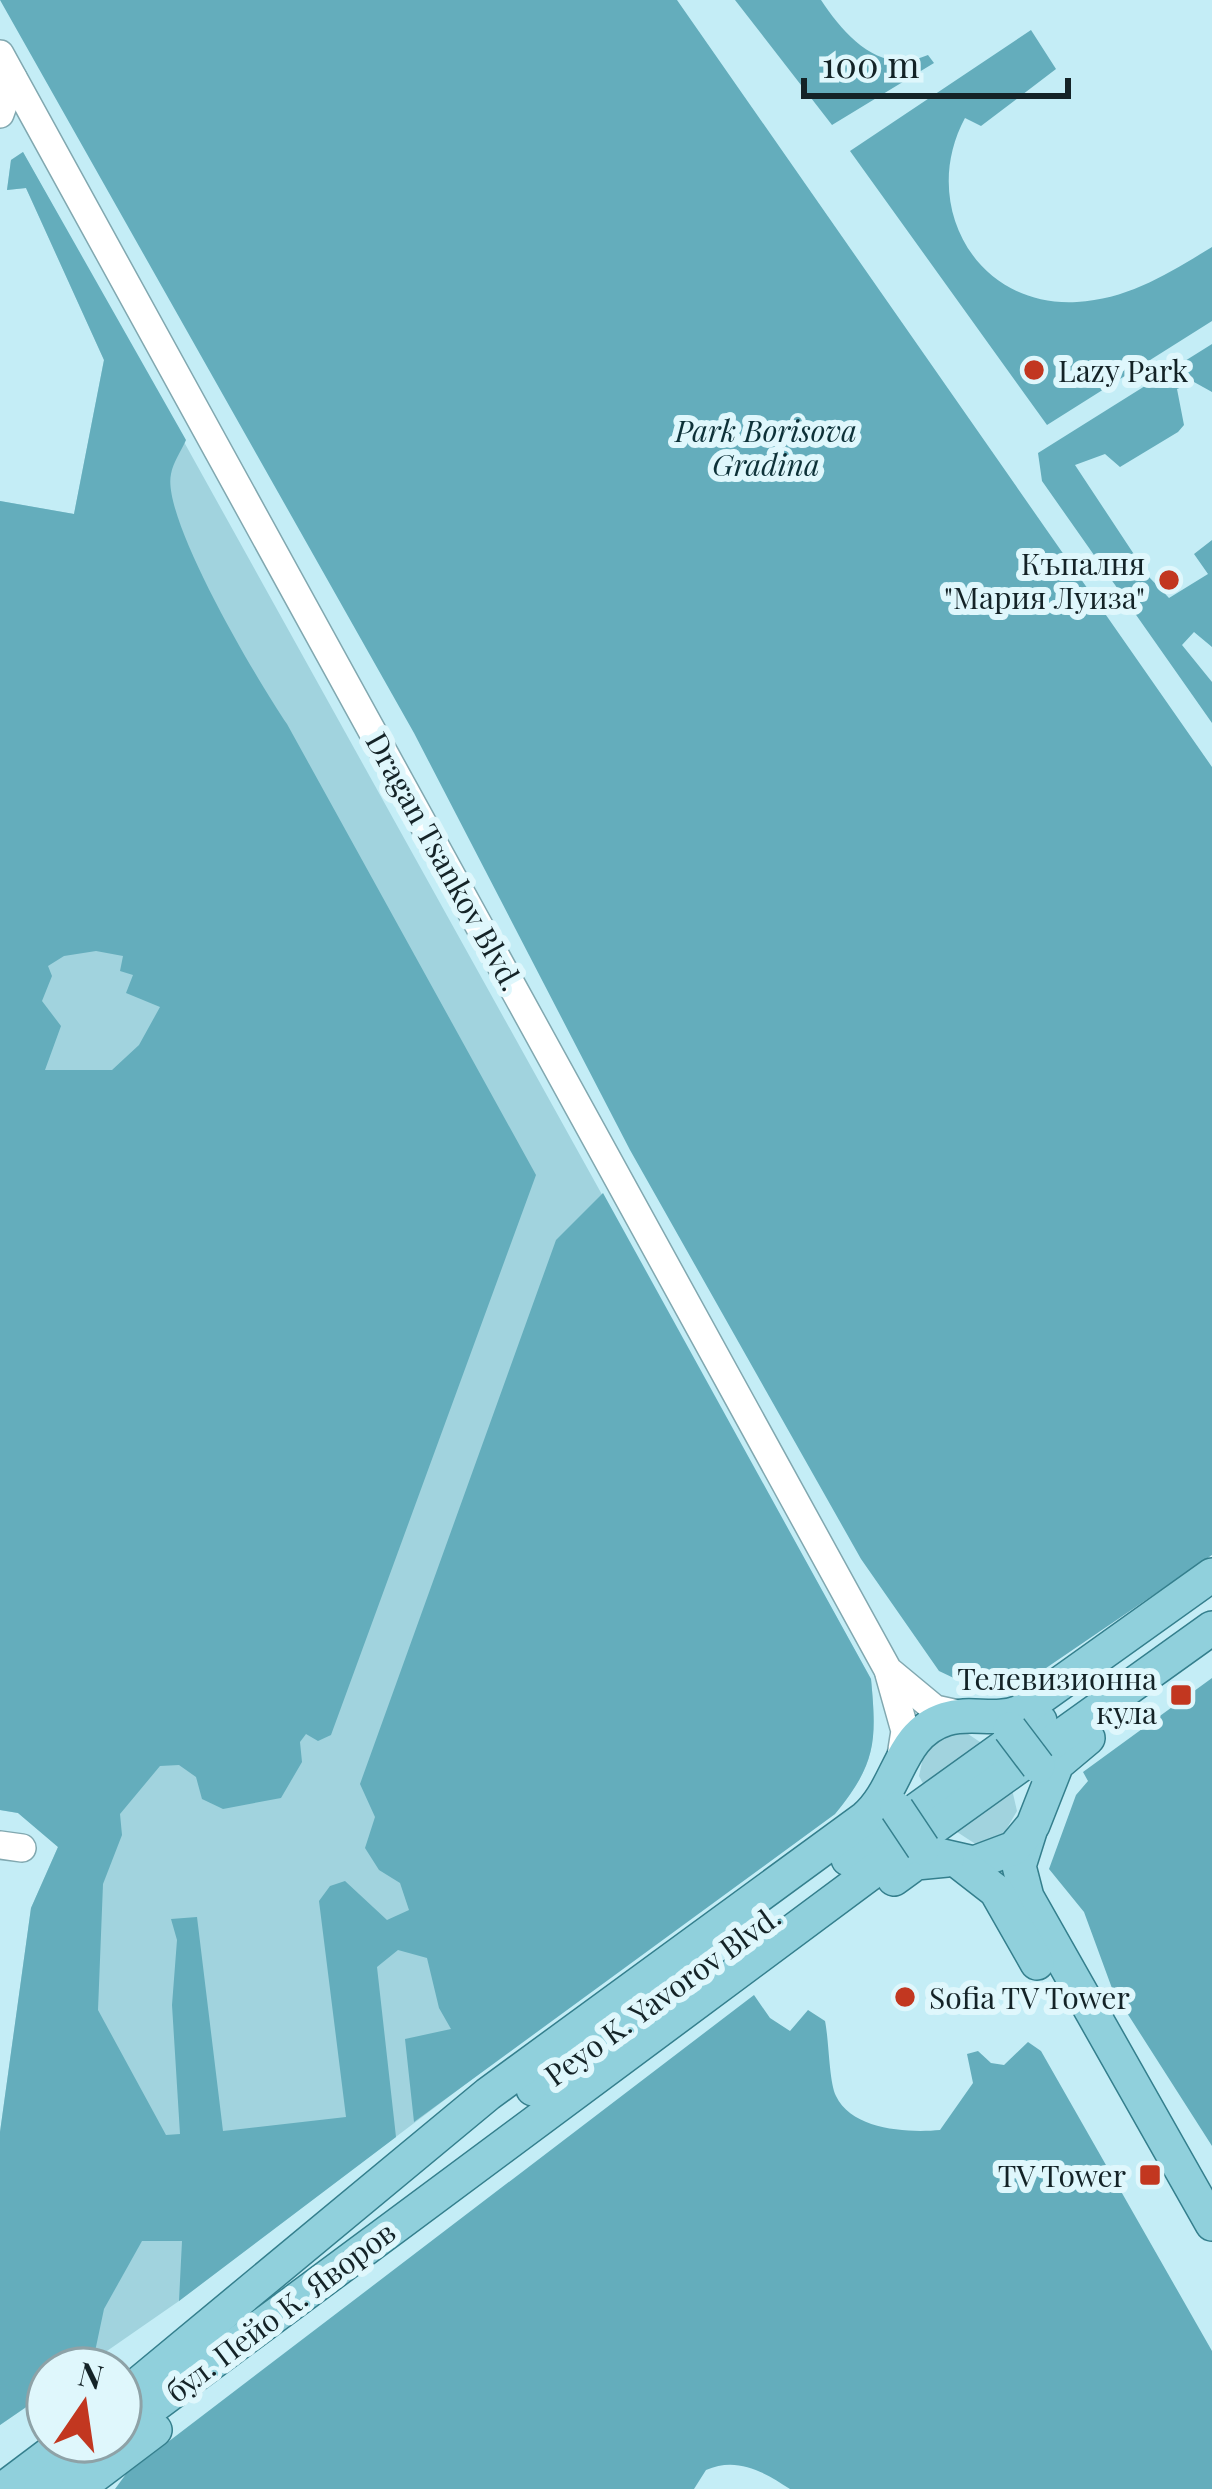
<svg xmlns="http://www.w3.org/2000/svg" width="1212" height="2489" font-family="'Playfair Display',serif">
<rect width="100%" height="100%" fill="#c4edf6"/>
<g fill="#a1d3de">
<path d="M23,152L871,1679C877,1742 876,1764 835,1814L549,2021L179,2301L81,2369H48V2392L0,2425V2132L31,1908L58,1847L18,1813L0,1810V501L74,514L104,360L26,188L7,190L11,160Z"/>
<polygon points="959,1728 986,1746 926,1789 919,1776 925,1748"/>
<polygon points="1011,1785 1017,1811 1003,1835 977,1845 951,1828"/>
</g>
<g fill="#64adbc" fill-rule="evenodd">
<polygon points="0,0 677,0 1212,767 1212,1555 1027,1681 977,1689 939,1671 861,1559 630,1150 414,733"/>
<path d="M735,0H821C845,36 880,76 928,55L934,63L832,125Z"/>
<path d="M1031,30L1056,69L981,126L965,118C919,203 975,308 1077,302C1129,299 1169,273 1212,247V321L1047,425L850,151Z"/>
<path d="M23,152L186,440C181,451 173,463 171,474C161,519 259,683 287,724L536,1175L331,1735L318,1741L306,1734L300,1742L302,1762L281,1798L223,1809L202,1799L196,1777L179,1765L160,1766L120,1814L122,1835L103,1884L98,2010L166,2135L180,2134L172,2005L177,1940L171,1919L197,1917L223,2131L346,2117L319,1901L330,1886L345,1881L387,1920L409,1910L400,1883L379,1870L365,1848L375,1817L360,1784L556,1240L603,1193L871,1679C877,1742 876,1764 835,1814L414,2122L405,2039L451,2029L439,2008L427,1958L398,1950L377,1967L396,2137L179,2301L182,2241H142L104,2309L93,2361L81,2369H48V2392L0,2425V2132L31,1908L58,1847L18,1813L0,1810V501L74,514L104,360L26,188L7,190L11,160ZM96,951L123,956L120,971L133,975L126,993L160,1007L139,1045L112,1070H45L61,1026L42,1001L52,976L48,966L64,956Z"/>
<polygon points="1212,344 1212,392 1194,382 1177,389 1184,425 1178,432 1120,467 1105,454 1075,465 1149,577 1169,598 1208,574 1194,554 1212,540 1212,647 1194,632 1182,645 1212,682 1212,723 1042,481 1038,453"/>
<polygon points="1212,1678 1212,2146 1113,1991 1084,1912 1049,1869 1076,1795 1088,1781 1083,1772"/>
<path d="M754,1995L770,2018L790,2031L808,2010L825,2021C829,2040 829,2082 836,2096C852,2130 908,2133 940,2130L973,2083L967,2054L978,2051L991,2063L1004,2065L1028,2042L1041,2051L1212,2351V2489H790C764,2472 737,2456 706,2470L694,2489H115L126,2474Z"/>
</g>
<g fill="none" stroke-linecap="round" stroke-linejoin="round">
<defs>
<g id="minor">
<polyline points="0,54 888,1670 935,1709 967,1716"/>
<polyline points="0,114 13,78"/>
<polyline points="889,1674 905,1731 900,1762"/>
<polyline points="0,1845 22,1848"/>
</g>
<g id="major">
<polyline points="1030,1831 1019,1866 1027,1897 1212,2224"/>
<polyline points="930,1853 974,1863 1014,1848 1033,1825 1057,1764 1088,1738"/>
<polyline points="848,1859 1040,1721"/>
<polyline points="960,1863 996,1891 1037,1963"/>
<polyline points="894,1879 916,1863 947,1860"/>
<polyline points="533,2089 637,2014"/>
<path d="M120,2399L488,2094L865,1818C900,1788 898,1734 946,1719C971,1711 995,1722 1020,1712L1212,1575"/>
<polyline points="120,2431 895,1855 1212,1628"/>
<polyline points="3,2489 67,2441"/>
<polyline points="41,2489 93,2451"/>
<polyline points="77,2489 155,2430"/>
</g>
</defs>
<use href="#minor" stroke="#81a8b0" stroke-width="30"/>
<use href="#major" stroke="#347f8d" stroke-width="36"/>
<use href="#minor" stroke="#fff" stroke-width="27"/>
<use href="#major" stroke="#90d0dc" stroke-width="33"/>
<defs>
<g id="major-bridge">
<polyline points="1010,1729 1038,1766"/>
<polyline points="897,1809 923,1848"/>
</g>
</defs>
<use href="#major-bridge" stroke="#347f8d" stroke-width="36" stroke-linecap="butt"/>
<use href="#major-bridge" stroke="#90d0dc" stroke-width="33"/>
</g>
<g fill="#c23720" stroke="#dff7fc" stroke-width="4.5">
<circle cx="1034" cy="370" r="12"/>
<circle cx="1169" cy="580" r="12"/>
<rect x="1169" y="1683" width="24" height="24" rx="6"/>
<circle cx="905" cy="1997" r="12"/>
<rect x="1138" y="2163" width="24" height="24" rx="6"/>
</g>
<g text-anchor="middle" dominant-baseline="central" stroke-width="12" stroke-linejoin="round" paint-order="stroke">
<g font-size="30" fill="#142327" stroke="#dff7fc" text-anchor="end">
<text x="1058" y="370" text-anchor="start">Lazy Park</text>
<text x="1145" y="563">Къпалня<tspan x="1145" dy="34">"Мария Луиза"</tspan></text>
<text x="1157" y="1678">Телевизионна<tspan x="1157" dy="34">кула</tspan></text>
<text x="929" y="1997" text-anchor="start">Sofia TV Tower</text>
<text x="1126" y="2175">TV Tower</text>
</g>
<g font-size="30" font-style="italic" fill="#0d3138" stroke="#dff7fc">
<text x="766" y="430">Park Borisova<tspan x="766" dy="34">Gradina</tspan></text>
</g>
<g font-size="30" fill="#142327" stroke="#dff7fc">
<text transform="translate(445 861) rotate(61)">Dragan Tsankov Blvd.</text>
<text transform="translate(662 1995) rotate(-36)">Peyo K. Yavorov Blvd.</text>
<text transform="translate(280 2311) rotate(-37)">бул. Пейо К. Яворов</text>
</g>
</g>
<g transform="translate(84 2405) rotate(13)"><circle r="57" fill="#dff7fc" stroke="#8ea2a7" stroke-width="3"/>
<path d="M0-9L21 45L0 30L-21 45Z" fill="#c23720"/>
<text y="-18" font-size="33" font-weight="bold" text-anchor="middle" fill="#142327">N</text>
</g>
<path d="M804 78v18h264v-18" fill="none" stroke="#142327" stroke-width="6"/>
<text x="822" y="78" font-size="36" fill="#142327" stroke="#dff7fc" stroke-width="9" paint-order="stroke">100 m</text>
</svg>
